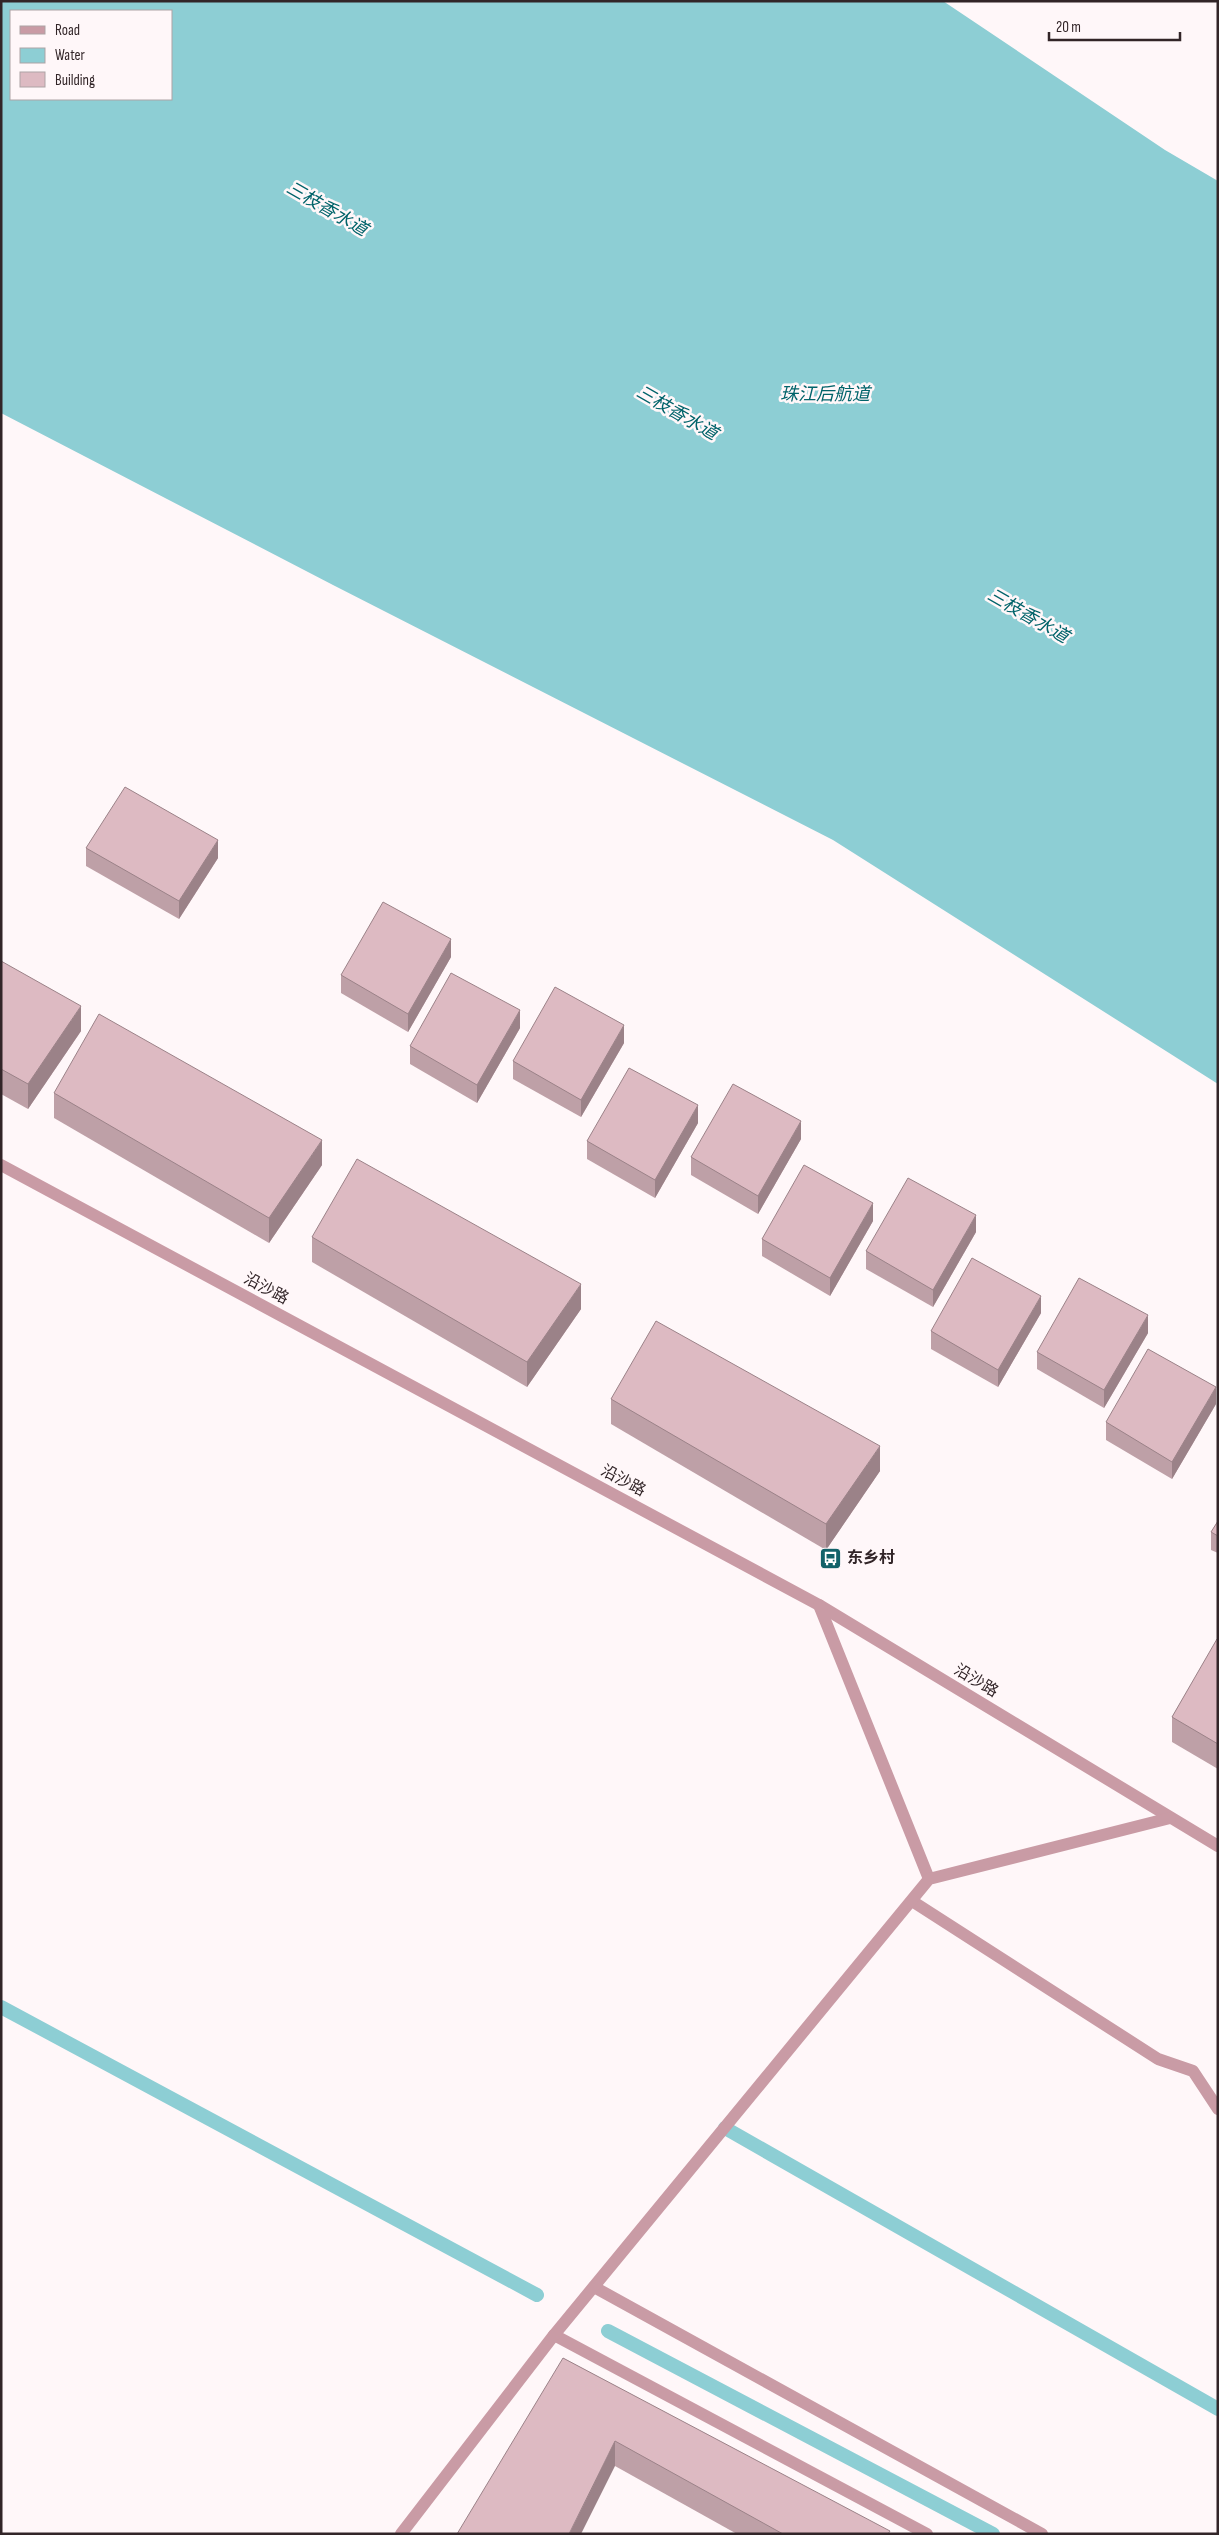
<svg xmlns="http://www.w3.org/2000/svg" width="1219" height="2535" font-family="'Sofia Sans Condensed','Noto Sans SC',sans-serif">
<rect width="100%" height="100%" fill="#fff7f9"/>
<path fill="#8dced4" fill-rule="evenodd" d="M1,1H943L1165,150L1218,181V1084L833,840L333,585L1,413ZM11,11H171V99H11Z"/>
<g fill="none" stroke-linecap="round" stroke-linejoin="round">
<g stroke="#8dced4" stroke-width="14">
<polyline points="1,2007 537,2295"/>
<polyline points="725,2128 1218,2409"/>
<polyline points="608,2331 993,2534"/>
</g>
<g stroke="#c99ba5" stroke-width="12">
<polyline points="1,1165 819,1605 1218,1846"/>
<polyline points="819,1605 929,1879"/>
<polyline points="912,1901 1158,2059 1193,2071 1218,2109"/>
<polyline points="594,2287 1042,2534"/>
<polyline points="554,2335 927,2534"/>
<polyline points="401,2534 554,2335 929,1879 1170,1818"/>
</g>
</g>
<g fill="#bea0a7">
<polygon points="86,848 218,858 179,919 86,866"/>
<polygon points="451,957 408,1032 341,993 341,975"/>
<polygon points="1,961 81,1031 28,1109 1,1094"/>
<polygon points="520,1028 477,1103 410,1064 410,1046"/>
<polygon points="624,1043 581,1117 513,1079 513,1061"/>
<polygon points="54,1093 322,1165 269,1243 54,1118"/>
<polygon points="698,1123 655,1198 587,1159 587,1141"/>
<polygon points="801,1139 758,1214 691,1175 691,1157"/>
<polygon points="873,1221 830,1296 762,1256 762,1239"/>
<polygon points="976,1232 933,1307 866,1269 866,1251"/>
<polygon points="312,1237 581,1309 527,1387 312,1262"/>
<polygon points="1041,1313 998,1387 931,1349 931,1331"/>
<polygon points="1148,1333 1104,1408 1037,1369 1037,1352"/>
<polygon points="611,1399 880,1471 826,1550 611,1424"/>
<polygon points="1216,1404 1172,1479 1106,1440 1106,1422"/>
<polygon points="1218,1521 1218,1553 1211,1550 1211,1532"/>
<polygon points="1218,1639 1218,1769 1172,1742 1172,1717"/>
<polygon points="563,2358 890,2534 737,2534 615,2466"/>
</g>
<g fill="#9b8288">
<polygon points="218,840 218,858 179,919 179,901"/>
<polygon points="451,939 451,957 408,1032 408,1014"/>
<polygon points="81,1006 81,1031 28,1109 28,1084"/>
<polygon points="520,1010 520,1028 477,1103 477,1085"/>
<polygon points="624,1025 624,1043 581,1117 581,1100"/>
<polygon points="698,1105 698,1123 655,1198 655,1180"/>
<polygon points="801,1121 801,1139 758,1214 758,1196"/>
<polygon points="322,1140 322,1165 269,1243 269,1218"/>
<polygon points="873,1203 873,1221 830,1296 830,1278"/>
<polygon points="976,1215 976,1232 933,1307 933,1290"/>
<polygon points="581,1284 581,1309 527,1387 527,1362"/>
<polygon points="1041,1296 1041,1313 998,1387 998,1370"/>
<polygon points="1148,1315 1148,1333 1104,1408 1104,1390"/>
<polygon points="1216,1387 1216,1404 1172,1479 1172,1462"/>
<polygon points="880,1446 880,1471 826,1550 826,1524"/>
<polygon points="615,2441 615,2466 581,2534 569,2534"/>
</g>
<g fill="#ddbac2" stroke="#9b8288">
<polygon points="125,787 218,840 179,901 86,848"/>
<polygon points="383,902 451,939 408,1014 341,975"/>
<polygon points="1,961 81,1006 28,1084 1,1069"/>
<polygon points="451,973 520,1010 477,1085 410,1046"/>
<polygon points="555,987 624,1025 581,1100 513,1061"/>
<polygon points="99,1014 322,1140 269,1218 54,1093"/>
<polygon points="629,1068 698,1105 655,1180 587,1141"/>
<polygon points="733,1084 801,1121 758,1196 691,1157"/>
<polygon points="357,1159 581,1284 527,1362 312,1237"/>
<polygon points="804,1165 873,1203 830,1278 762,1239"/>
<polygon points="908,1178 976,1215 933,1290 866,1251"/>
<polygon points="972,1258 1041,1296 998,1370 931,1331"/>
<polygon points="1079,1278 1148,1315 1104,1390 1037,1352"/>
<polygon points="656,1321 880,1446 826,1524 611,1399"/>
<polygon points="1148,1349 1216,1387 1172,1462 1106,1422"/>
<polygon points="1218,1521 1218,1536 1211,1532"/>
<polygon points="1217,1639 1218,1639 1218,1744 1172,1717"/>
<polygon points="563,2358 890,2531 888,2534 783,2534 615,2441 569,2534 457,2534"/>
</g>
<defs>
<symbol id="bus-square" viewBox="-11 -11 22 22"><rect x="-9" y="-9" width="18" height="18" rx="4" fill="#126269" stroke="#fff7f9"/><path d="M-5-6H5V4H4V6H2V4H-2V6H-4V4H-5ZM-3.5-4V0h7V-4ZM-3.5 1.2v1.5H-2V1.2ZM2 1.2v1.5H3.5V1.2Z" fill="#fff"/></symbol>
</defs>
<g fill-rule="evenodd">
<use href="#bus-square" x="818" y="1546" width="25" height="25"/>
</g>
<g text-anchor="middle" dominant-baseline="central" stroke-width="5" stroke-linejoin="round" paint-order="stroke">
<g font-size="16" fill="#322528" stroke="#fff7f9">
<text transform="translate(266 1289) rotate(28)">沿沙路</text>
<text transform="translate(623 1481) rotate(28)">沿沙路</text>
<text transform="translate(976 1681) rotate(31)">沿沙路</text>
</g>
<g font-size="16" font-weight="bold" fill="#322528" stroke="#fff7f9" text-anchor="start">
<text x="847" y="1558">东乡村</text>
</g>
<g font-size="18" font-style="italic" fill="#01636a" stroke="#fff7f9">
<text transform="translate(327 209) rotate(30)">三枝香水道</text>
<text x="825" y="394">珠江后航道</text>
<text transform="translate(677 413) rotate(30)">三枝香水道</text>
<text transform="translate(1028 616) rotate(30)">三枝香水道</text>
</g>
</g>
<rect width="1219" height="2535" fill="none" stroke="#322528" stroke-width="5"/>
<rect x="10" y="10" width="162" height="90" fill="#fff7f9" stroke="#ada3a5"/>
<rect x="20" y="26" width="25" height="8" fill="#c99ba5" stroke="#ada3a5"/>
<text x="55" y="35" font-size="15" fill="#322528">Road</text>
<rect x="20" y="48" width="25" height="15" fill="#8dced4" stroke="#ada3a5"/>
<text x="55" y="60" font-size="15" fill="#322528">Water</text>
<rect x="20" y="72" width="25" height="15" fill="#ddbac2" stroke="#ada3a5"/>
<text x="55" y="85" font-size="15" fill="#322528">Building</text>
<path d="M1049 32v8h131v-8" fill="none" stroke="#322528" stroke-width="2.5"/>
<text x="1056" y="32" font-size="15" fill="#322528" stroke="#fff7f9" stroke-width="4" paint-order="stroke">20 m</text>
</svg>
